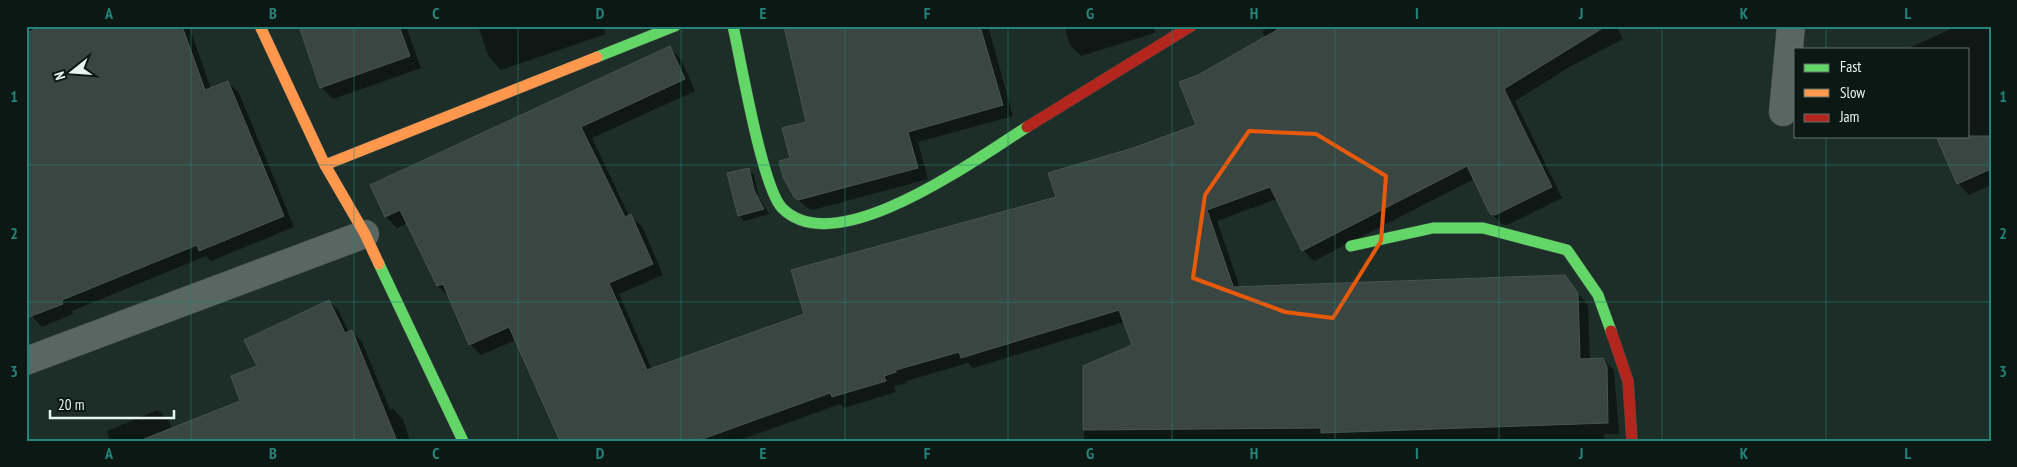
<svg xmlns="http://www.w3.org/2000/svg" width="2017" height="467" font-family="'PT Sans Narrow',sans-serif">
<rect width="100%" height="100%" fill="#1d2d27"/>
<g fill="#0007">
<polygon points="26,26 189,26 211,89 228,82 239,93 294,227 211,261 206,256 72,311 73,314 42,327 32,316 26,303"/>
<polygon points="315,26 406,26 421,68 333,99 321,87"/>
<polygon points="478,26 604,26 606,34 501,70 489,57"/>
<polygon points="786,26 988,26 1013,116 918,142 928,179 813,210 806,207 795,196 792,159 807,122"/>
<polygon points="1064,26 1153,26 1155,33 1081,56 1070,45"/>
<polygon points="1270,26 1616,26 1623,39 1571,66 1515,101 1562,198 1507,225 1502,224 1491,213 1474,179 1314,261 1303,250 1277,199 1217,221 1240,288 1565,276 1588,306 1590,360 1603,359 1614,370 1619,434 1604,434 1605,441 1084,441 1084,367 1133,346 1124,322 973,368 968,363 906,381 907,383 894,386 896,392 844,408 840,404 738,441 561,441 516,340 481,355 470,344 449,297 438,286 408,223 397,228 386,217 371,186 670,48 681,59 695,91 592,138 629,216 642,226 663,275 619,294 652,370 805,315 1057,198 1134,149 1197,126 1199,76 1266,38 1262,32"/>
<polygon points="1957,26 1991,26 1991,185 1969,195 1958,183 1968,136 1968,49 1907,49"/>
<polygon points="748,169 754,175 759,197 769,214 744,221 739,215"/>
<polygon points="329,301 339,311 349,333 352,332 362,342 390,410 393,409 403,419 410,441 110,441 107,431 158,410 168,420 172,429 241,401 258,367"/>
</g>
<g fill="#394641" stroke="#485550">
<polygon points="42,26 182,26 205,90 228,81 284,216 199,251 197,245 62,300 63,304 26,318 26,33"/>
<polygon points="299,26 399,26 410,56 320,88"/>
<polygon points="784,26 980,26 1003,105 908,132 918,168 798,200 794,197 783,177 779,161 790,158 782,128 806,122"/>
<polygon points="1284,26 1606,26 1504,89 1552,187 1495,215 1490,214 1467,166 1302,251 1270,187 1207,210 1233,286 1232,287 1565,275 1578,293 1580,359 1603,358 1607,367 1608,423 1321,433 1321,428 1083,430 1083,366 1132,345 1119,310 961,358 959,352 896,370 896,372 884,376 886,381 832,397 830,393 697,441 560,441 509,327 469,345 443,284 437,286 400,210 385,217 370,185 670,46 685,79 581,127 625,217 631,214 653,264 609,283 647,370 804,314 791,270 1056,197 1048,173 1133,148 1196,125 1179,82 1198,75"/>
<polygon points="1936,136 1991,136 1991,169 1957,184"/>
<polygon points="749,168 754,190 764,209 738,216 727,173"/>
<polygon points="329,300 345,333 352,330 397,441 144,441 144,439 240,401 231,376 257,366 244,340"/>
</g>
<g fill="none" stroke-linecap="round" stroke-linejoin="round">
<defs>
<g id="street">
<polyline points="1783,112 1791,26"/>
<polyline points="26,361 365,234"/>
</g>
<g id="fast">
<path d="M733,26C741,61 762,187 782,208C836,263 977,158 1027,127"/>
<polyline points="597,57 675,26"/>
<polyline points="1351,246 1433,228 1483,228 1567,250 1598,295 1611,331"/>
<polyline points="379,264 463,441"/>
</g>
<g id="slow">
<polyline points="260,26 325,165 365,234 379,264"/>
<polyline points="325,165 597,57"/>
</g>
<g id="jam">
<polyline points="1027,127 1191,26"/>
<polyline points="1611,331 1628,381 1632,441"/>
</g>
</defs>
<use href="#street" stroke="#3c4945" stroke-width="29"/>
<use href="#fast" stroke="#3c4945" stroke-width="12"/>
<use href="#slow" stroke="#3c4945" stroke-width="12"/>
<use href="#jam" stroke="#3c4945" stroke-width="12"/>
<use href="#street" stroke="#596661" stroke-width="28"/>
<use href="#fast" stroke="#63d668" stroke-width="11"/>
<use href="#slow" stroke="#ff974d" stroke-width="11"/>
<use href="#jam" stroke="#b3261e" stroke-width="11"/>
</g>
<path fill="none" stroke="#e8590c" stroke-width="4" stroke-linejoin="round" d="M1249,131L1316,134L1386,176L1381,241L1333,318L1285,312L1193,278L1205,195Z"/>
<path fill="none" stroke="#24837b" stroke-width="1" stroke-opacity="0.55" d="M191,26V441M354,26V441M518,26V441M681,26V441M845,26V441M1008,26V441M1172,26V441M1335,26V441M1499,26V441M1662,26V441M1826,26V49M1826,136V441M26,165H1991M26,302H1991"/>
<rect width="2017" height="467" fill="none" stroke="#0c1813" stroke-width="55"/>
<rect x="1794" y="48" width="175" height="90" fill="#0c1813" stroke="#63716b"/>
<rect x="1804" y="64" width="25" height="8" fill="#63d668" stroke="#63716b"/>
<text x="1840" y="72" font-size="15" fill="#e6f6ef">Fast</text>
<rect x="1804" y="89" width="25" height="8" fill="#ff974d" stroke="#63716b"/>
<text x="1840" y="98" font-size="15" fill="#e6f6ef">Slow</text>
<rect x="1804" y="114" width="25" height="8" fill="#b3261e" stroke="#63716b"/>
<text x="1840" y="122" font-size="15" fill="#e6f6ef">Jam</text>
<g transform="translate(72 72) rotate(253)" stroke="#0c1813" stroke-width="4" paint-order="stroke">
<path d="M0-4L9 19L0 12L-9 19Z" fill="#e6f6ef"/>
<text y="-8" font-size="14" font-weight="bold" text-anchor="middle" fill="#e6f6ef">N</text>
</g>
<path d="M50 410v8h124v-8" fill="none" stroke="#e6f6ef" stroke-width="2.5"/>
<text x="58" y="410" font-size="15" fill="#e6f6ef" stroke="#0c1813" stroke-width="4" paint-order="stroke">20 m</text>
<rect x="28" y="28" width="1962" height="412" fill="none" stroke="#24837b" stroke-width="2"/>
<g font-size="16" text-anchor="middle" font-weight="bold" fill="#24837b">
<text x="109" y="19">A</text>
<text x="273" y="19">B</text>
<text x="436" y="19">C</text>
<text x="600" y="19">D</text>
<text x="763" y="19">E</text>
<text x="927" y="19">F</text>
<text x="1090" y="19">G</text>
<text x="1254" y="19">H</text>
<text x="1417" y="19">I</text>
<text x="1581" y="19">J</text>
<text x="1744" y="19">K</text>
<text x="1908" y="19">L</text>
<text x="14" y="102">1</text>
<text x="2003" y="102">1</text>
<text x="14" y="239">2</text>
<text x="2003" y="239">2</text>
<text x="14" y="377">3</text>
<text x="2003" y="377">3</text>
<text x="109" y="459">A</text>
<text x="273" y="459">B</text>
<text x="436" y="459">C</text>
<text x="600" y="459">D</text>
<text x="763" y="459">E</text>
<text x="927" y="459">F</text>
<text x="1090" y="459">G</text>
<text x="1254" y="459">H</text>
<text x="1417" y="459">I</text>
<text x="1581" y="459">J</text>
<text x="1744" y="459">K</text>
<text x="1908" y="459">L</text>
</g>
</svg>
